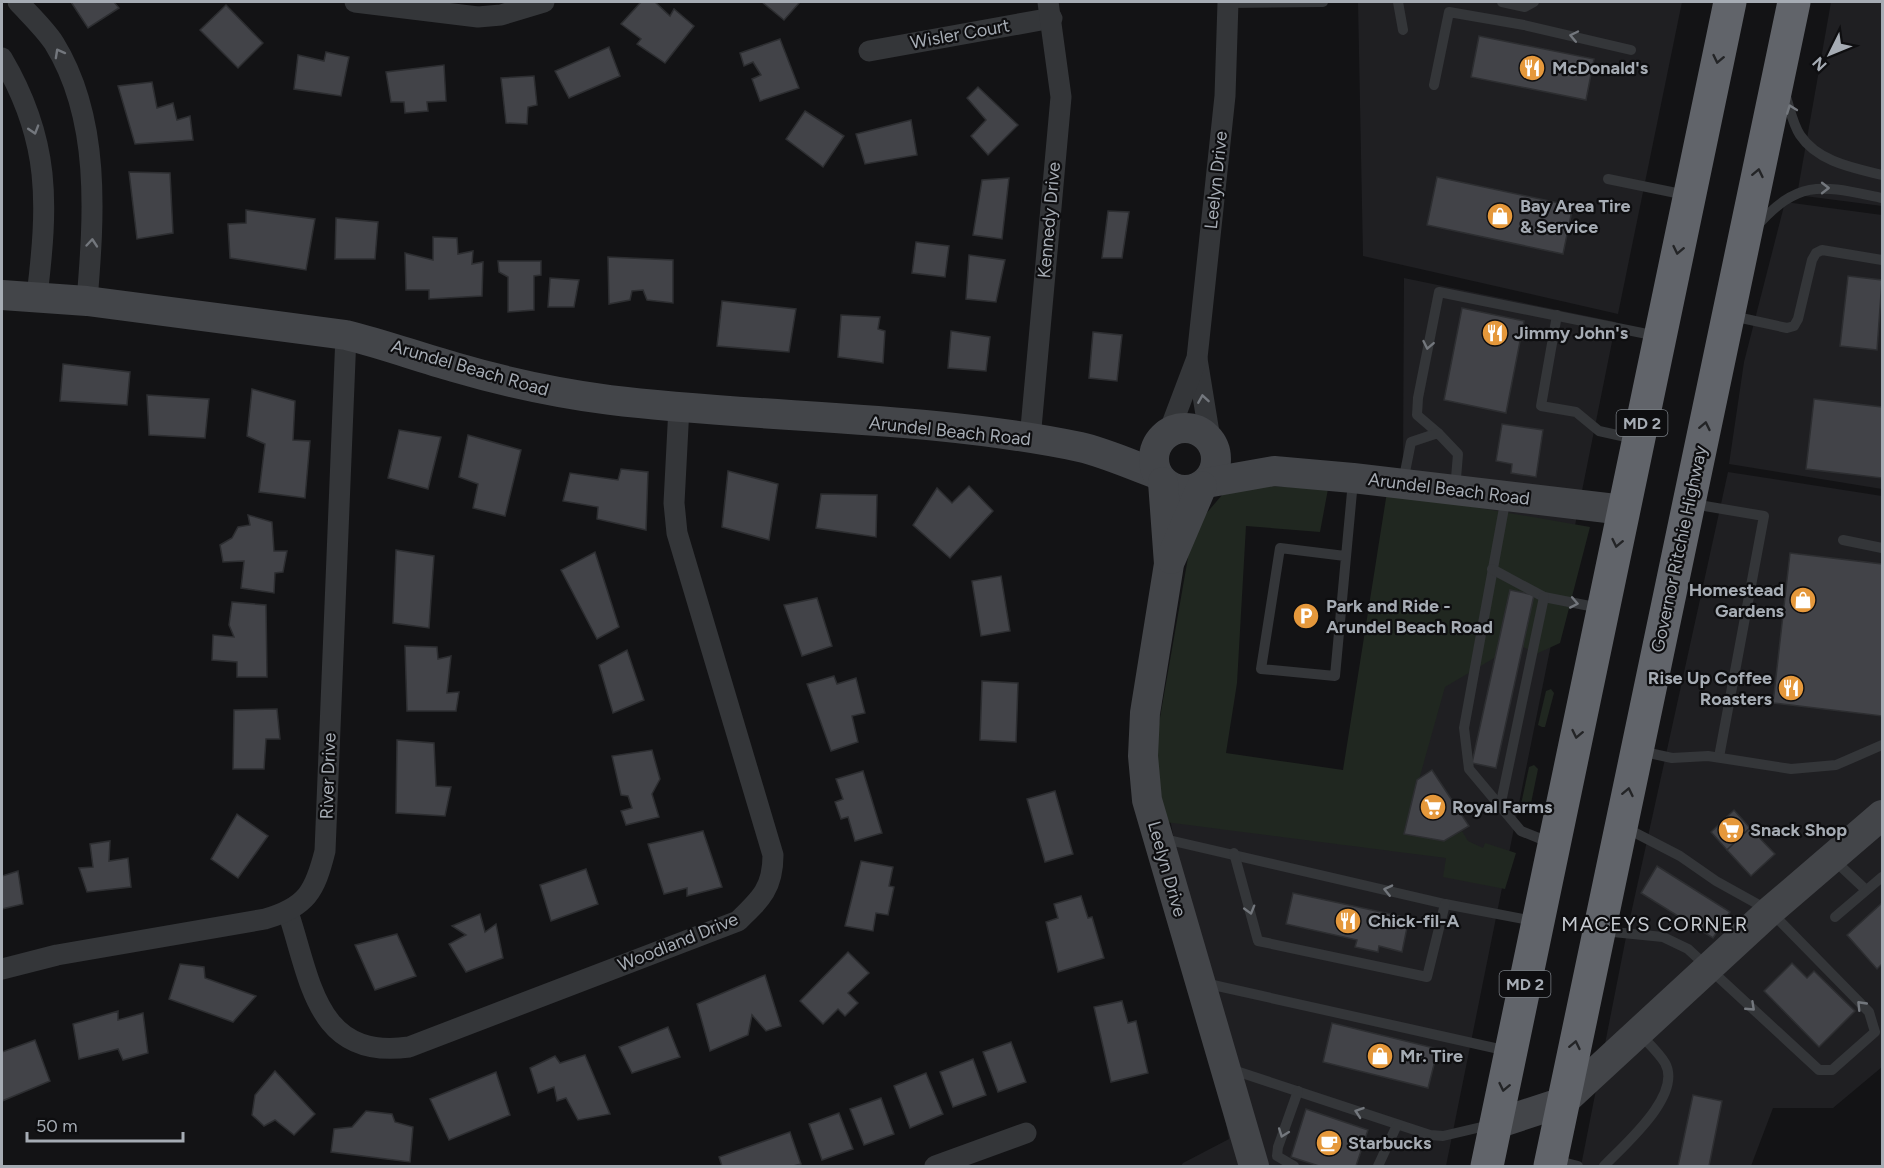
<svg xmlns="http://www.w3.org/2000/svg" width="1884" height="1168" font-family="Figtree,sans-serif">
<rect width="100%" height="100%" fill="#131315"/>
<g fill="#1f1f22">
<polygon points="1358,2 1682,2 1618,314 1363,256"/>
<polygon points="1831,2 1882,2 1882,206 1797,195"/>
<polygon points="1785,202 1882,215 1882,489 1729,464 1744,362"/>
<polygon points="1404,278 1616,322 1446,1166 1181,1166 1183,1163 1229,1139 1169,813 1390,843 1403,466"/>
<polygon points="1728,472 1882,496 1882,1067 1833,1108 1773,1108 1751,1166 1581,1166 1627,932"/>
</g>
<g fill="#202720">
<polygon points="1252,485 1328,489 1320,532 1246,526 1237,683 1226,753 1343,770 1387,492 1590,527 1560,643 1536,654 1518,644 1445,687 1404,833 1444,841 1462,831 1468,841 1483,848 1485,843 1516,853 1505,889 1443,877 1446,858 1165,822 1148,786 1193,529 1222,495"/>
<polygon points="1551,689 1554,693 1545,727 1542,727 1538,725 1546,691"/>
<polygon points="1534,765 1538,769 1529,813 1524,814 1520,809 1529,767"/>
</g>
<g fill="#424348" stroke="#2d2e31" stroke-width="1.5">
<polygon points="71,2 114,2 119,8 88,28"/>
<polygon points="641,2 655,2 670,16 674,9 694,26 665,63 637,44 641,39 621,24"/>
<polygon points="762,2 800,2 784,20"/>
<polygon points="226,5 263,43 238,68 200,30"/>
<polygon points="1479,36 1594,59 1586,100 1471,77"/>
<polygon points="780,39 799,88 760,101 752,79 761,75 753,62 744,66 740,53"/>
<polygon points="609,47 620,76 569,98 555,71"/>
<polygon points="326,52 349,57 341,96 294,89 298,55 324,61"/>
<polygon points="444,65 446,101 427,102 428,111 405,113 404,102 391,102 386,72"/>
<polygon points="534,76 537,105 528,107 527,124 506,123 501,78"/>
<polygon points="152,82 157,108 173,103 177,120 190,116 193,140 135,144 118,86"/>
<polygon points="978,87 1018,125 988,155 971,136 986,120 967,98"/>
<polygon points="805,111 844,136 823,167 786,139"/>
<polygon points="911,120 917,155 865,164 856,134"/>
<polygon points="129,172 170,173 173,233 137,239"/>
<polygon points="1437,177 1573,206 1563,254 1427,225"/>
<polygon points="1009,178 1002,239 973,235 982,180"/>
<polygon points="246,210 315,219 306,270 230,258 228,224 246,223"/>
<polygon points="1108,211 1129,212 1122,258 1102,258"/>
<polygon points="336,218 378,222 375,259 335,259"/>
<polygon points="433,237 457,238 458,254 473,251 472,264 483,262 482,296 429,299 429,290 406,290 405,253 433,260"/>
<polygon points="916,242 949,246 945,277 912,273"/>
<polygon points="969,255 1005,260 996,302 966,299"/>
<polygon points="608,257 673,260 673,303 647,300 643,290 632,291 630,300 609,304"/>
<polygon points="498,261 541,261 541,275 534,276 534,310 508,312 508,277 499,272"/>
<polygon points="1848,276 1882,280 1877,350 1840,346"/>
<polygon points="550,278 579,280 574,307 548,307"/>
<polygon points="722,301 796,309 789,352 717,346"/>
<polygon points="1462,308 1524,321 1506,413 1444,400"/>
<polygon points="841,315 880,317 878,329 885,331 883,363 838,357"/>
<polygon points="951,331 990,337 986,371 948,368"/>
<polygon points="1093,332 1122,335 1117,381 1089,378"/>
<polygon points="63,364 130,372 127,405 60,401"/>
<polygon points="252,389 295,401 293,440 310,441 305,498 259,492 265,444 247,436"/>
<polygon points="147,395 209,399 205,438 149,435"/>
<polygon points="1814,399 1882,407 1882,478 1806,469"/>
<polygon points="1502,424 1543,430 1536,477 1511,473 1512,464 1496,461"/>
<polygon points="399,430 441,437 428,489 388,478"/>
<polygon points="468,435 521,450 505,516 473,508 478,484 459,477"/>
<polygon points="621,469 648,472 646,530 597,519 598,507 563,501 570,473 618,480"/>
<polygon points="728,471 778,484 769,540 722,527"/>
<polygon points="969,486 993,511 950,558 913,525 937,488 952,503"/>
<polygon points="821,494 877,495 876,537 816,528"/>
<polygon points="248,515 272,522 274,551 287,551 283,572 275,573 274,593 241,588 244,561 223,562 220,545 232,538 238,527 250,525"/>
<polygon points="396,550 434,556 429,628 393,623"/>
<polygon points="595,552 619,627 597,639 561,570"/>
<polygon points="1790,553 1882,564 1882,716 1773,703"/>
<polygon points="1001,576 1010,631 981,636 972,581"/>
<polygon points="1510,590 1534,595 1496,768 1472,763"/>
<polygon points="817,598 832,646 802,656 784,605"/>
<polygon points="232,602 266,605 267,677 237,677 237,662 212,660 213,635 234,637 229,625"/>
<polygon points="405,646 437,647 438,659 451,656 447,693 459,692 456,711 407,711"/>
<polygon points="627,650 644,700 613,713 599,665"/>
<polygon points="834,676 837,684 856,678 865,713 852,716 858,742 831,751 807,684"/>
<polygon points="982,681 1018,683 1016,742 980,740"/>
<polygon points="277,709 280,739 266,739 264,769 233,769 234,710"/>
<polygon points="397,740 434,743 436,786 451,787 445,816 396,813"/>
<polygon points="652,750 660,779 652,794 659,817 626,825 621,811 632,808 628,796 621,795 612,756"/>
<polygon points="1432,770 1469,826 1444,841 1404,834 1417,780"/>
<polygon points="863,771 882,833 855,841 848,817 841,819 835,802 843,799 836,779"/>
<polygon points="1055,791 1073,854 1045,862 1027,799"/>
<polygon points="1734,810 1750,828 1727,850 1711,832"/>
<polygon points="237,814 268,836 238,878 211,859"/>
<polygon points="1750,828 1775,854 1751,876 1727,850"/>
<polygon points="703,831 722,887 687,896 687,888 664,894 648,844"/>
<polygon points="110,841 109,861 128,858 131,887 87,892 79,868 93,867 90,844"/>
<polygon points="861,861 893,867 889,886 894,887 888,915 876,913 873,931 845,926"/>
<polygon points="1657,866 1730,912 1713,938 1641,893"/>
<polygon points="586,869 598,904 551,921 540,885"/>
<polygon points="18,871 23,904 2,909 2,876"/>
<polygon points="1293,893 1409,918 1402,952 1379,946 1378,952 1355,947 1357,940 1286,924"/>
<polygon points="1081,896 1088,918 1092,917 1104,958 1058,972 1046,922 1058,918 1054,904"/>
<polygon points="1882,903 1882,964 1877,969 1847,935"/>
<polygon points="480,914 485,932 496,924 503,958 466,972 449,944 466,935 452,926"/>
<polygon points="397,934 416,976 375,990 355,945"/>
<polygon points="848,952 869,973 848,993 858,1003 845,1016 838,1009 823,1024 800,1001"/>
<polygon points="1792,963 1807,978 1814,971 1855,1011 1819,1047 1764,991"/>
<polygon points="180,964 204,967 205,978 256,996 233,1022 169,999"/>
<polygon points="765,975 781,1026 766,1031 752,1015 748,1035 710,1051 697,1004"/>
<polygon points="1122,1001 1128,1023 1136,1021 1148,1073 1111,1082 1094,1007"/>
<polygon points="118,1011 118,1020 143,1013 148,1053 123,1060 118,1049 79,1059 73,1024"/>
<polygon points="1332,1023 1438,1049 1428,1088 1323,1062"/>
<polygon points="668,1027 680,1057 632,1073 619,1047"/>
<polygon points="35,1040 50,1081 2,1101 2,1052"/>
<polygon points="1011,1042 1026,1082 998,1092 983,1052"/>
<polygon points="585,1055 610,1114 578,1120 566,1098 557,1101 554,1087 538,1093 530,1068 555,1056 560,1063"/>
<polygon points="973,1059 986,1095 953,1107 940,1072"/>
<polygon points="275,1071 315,1114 294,1135 275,1120 264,1126 252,1115 255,1095"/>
<polygon points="496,1072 510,1115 449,1140 430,1099"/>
<polygon points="926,1073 943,1114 910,1128 894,1086"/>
<polygon points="1693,1095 1722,1101 1709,1166 1678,1166"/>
<polygon points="881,1098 894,1134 864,1145 850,1109"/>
<polygon points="1306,1109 1368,1130 1356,1166 1319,1166 1291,1157"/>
<polygon points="366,1111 392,1114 395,1122 413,1127 410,1162 331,1152 334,1129 352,1127"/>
<polygon points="839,1113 853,1149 822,1160 809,1124"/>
<polygon points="790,1132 801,1164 793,1166 722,1166 719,1157"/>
</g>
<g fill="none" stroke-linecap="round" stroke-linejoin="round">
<g stroke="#343639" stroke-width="10">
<polyline points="1398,2 1403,30"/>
<polyline points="1502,2 1525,7 1534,2"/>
<polyline points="1228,3 1323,2"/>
<polyline points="1434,85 1449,12 1524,25 1631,50"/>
<path d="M1784,91C1789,104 1792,123 1800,135C1818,162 1854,168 1882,175"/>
<polyline points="1608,179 1686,195"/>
<path d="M1756,227C1800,177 1823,186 1882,198"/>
<polyline points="1557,315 1541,406 1576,412 1599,431 1635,439"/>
<polyline points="1732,316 1787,328 1794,326 1798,319 1812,260 1816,253 1822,250 1882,260"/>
<polyline points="1438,433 1417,415 1418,398 1439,292 1657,336"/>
<polyline points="1403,482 1411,442 1438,433 1458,454 1455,490"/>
<polyline points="1506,497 1464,728 1469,769 1521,831 1551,843"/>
<polyline points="1693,504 1764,516 1719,757"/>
<polyline points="1843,540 1882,548"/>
<polyline points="1345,556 1280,548 1261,669 1335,676 1353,481"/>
<polyline points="1492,569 1544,597 1600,608"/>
<polyline points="1640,751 1672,758 1708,756 1791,769 1836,765 1882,745"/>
<polyline points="1500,807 1544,597"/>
<polyline points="1160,838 1445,904 1534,921"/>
<polyline points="1234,853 1258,941 1427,977 1445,904"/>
<polyline points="1834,860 1866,890"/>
<polyline points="1835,917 1882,877"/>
<polyline points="1603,931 1663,937 1688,949 1819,1070 1832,1070 1875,1032 1869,1012 1770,911 1716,881 1680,856 1624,827"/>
<polyline points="1204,983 1508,1051"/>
<polyline points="1230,1069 1430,1135 1443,1136 1490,1125"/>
<polyline points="1555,1160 1578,1166"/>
<polyline points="1294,1166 1277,1156 1278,1147 1298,1091"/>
<polyline points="1378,1166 1397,1125"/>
<path d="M1604,1166C1624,1145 1683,1095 1665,1063C1659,1053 1648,1043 1640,1034"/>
</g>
<g stroke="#343639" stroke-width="21">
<path d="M18,2C30,15 44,28 54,43C101,119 94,216 87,301"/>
<polyline points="355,2 478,17 501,15 544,2"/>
<polyline points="869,51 1052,18"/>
<path d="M2,58C51,141 48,204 37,296"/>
<polyline points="1197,359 1210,439"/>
<polyline points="1169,432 1197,358 1225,96 1228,2"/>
<polyline points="1030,439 1061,97 1048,2"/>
<path d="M288,912C311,981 316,1060 409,1047L738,921C761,899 773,888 773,855L677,533L674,503L679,407"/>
<path d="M2,969L57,955L265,919C307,907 315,891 325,851L346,335"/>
<polyline points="935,1166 1026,1133"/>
</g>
<g stroke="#434549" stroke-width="30">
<path d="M2,295L87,301L346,335C383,344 418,357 454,367C505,382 557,393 610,400C766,419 926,415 1080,447C1106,453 1132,465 1157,474"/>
<circle cx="1185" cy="459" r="31"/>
<polyline points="1163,482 1169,564 1145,713 1143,756 1147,800 1254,1166"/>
<polyline points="1206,483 1274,471 1353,478 1624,510"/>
<polyline points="1171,559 1202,486"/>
<polyline points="1496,1124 1563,1102 1770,911 1882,815"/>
</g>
<g stroke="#61646a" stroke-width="33">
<polyline points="1487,1166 1730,2"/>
<polyline points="1550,1166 1794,2"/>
</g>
</g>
<defs><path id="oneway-chevron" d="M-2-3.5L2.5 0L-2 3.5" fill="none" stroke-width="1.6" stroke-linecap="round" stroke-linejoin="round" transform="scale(1.5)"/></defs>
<g stroke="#73777d">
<use href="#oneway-chevron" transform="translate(1574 36) rotate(-168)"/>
<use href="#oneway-chevron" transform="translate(59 53) rotate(-119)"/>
<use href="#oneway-chevron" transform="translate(1791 109) rotate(-110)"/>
<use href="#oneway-chevron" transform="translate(34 130) rotate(73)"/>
<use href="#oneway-chevron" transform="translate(1825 188)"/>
<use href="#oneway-chevron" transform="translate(92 243) rotate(-85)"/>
<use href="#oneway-chevron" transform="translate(1428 345) rotate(101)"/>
<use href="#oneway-chevron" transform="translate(1203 399) rotate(-99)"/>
<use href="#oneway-chevron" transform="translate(1574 603) rotate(11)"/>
<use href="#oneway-chevron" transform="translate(1388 890) rotate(-167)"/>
<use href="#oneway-chevron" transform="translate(1250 910) rotate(74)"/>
<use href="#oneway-chevron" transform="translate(1861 1005) rotate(-134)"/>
<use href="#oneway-chevron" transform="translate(1751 1007) rotate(43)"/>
<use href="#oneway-chevron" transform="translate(1359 1112) rotate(-161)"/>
<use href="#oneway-chevron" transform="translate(1283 1133) rotate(110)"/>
</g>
<g stroke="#232426">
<use href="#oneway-chevron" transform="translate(1718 59) rotate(102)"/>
<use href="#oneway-chevron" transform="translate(1758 173) rotate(-78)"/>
<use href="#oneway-chevron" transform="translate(1678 250) rotate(102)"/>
<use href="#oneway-chevron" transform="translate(1705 426) rotate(-78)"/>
<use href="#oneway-chevron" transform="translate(1617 543) rotate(102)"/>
<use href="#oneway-chevron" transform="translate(1577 734) rotate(102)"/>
<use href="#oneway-chevron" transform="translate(1628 792) rotate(-78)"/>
<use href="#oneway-chevron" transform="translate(1575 1045) rotate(-78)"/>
<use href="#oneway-chevron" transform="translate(1504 1087) rotate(102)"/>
</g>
<defs>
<symbol id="restaurant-disc" viewBox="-11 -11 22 22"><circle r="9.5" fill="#e5983b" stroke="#0e0e10"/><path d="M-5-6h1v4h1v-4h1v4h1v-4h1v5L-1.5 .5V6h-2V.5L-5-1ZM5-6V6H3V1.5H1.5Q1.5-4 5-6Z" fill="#fff"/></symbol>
<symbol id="shop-disc" viewBox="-11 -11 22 22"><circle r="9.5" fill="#e5983b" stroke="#0e0e10"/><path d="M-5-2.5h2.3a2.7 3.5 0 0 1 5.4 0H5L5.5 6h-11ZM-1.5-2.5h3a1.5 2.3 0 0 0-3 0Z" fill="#fff"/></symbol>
<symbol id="parking-disc" viewBox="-11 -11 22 22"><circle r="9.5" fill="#e5983b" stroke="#0e0e10"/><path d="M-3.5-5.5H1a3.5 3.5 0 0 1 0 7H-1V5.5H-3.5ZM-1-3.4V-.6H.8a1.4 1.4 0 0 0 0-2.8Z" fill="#fff"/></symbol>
<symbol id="supermarket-disc" viewBox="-11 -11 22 22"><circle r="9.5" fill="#e5983b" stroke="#0e0e10"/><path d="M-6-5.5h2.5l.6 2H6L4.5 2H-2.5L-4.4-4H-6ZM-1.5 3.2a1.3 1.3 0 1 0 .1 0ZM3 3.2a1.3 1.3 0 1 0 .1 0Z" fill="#fff"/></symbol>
<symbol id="cafe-disc" viewBox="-11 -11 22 22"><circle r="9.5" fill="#e5983b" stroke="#0e0e10"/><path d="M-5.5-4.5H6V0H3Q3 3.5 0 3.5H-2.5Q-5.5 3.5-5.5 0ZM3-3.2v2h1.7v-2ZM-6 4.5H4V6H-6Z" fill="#fff"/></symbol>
</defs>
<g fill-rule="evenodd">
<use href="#restaurant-disc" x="1517" y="53" width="30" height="30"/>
<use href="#shop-disc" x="1485" y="201" width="30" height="30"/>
<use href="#restaurant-disc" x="1480" y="318" width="30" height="30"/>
<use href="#shop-disc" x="1788" y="585" width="30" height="30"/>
<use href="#parking-disc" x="1291" y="601" width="30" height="30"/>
<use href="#restaurant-disc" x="1776" y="673" width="30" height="30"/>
<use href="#supermarket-disc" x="1418" y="792" width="30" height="30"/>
<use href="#supermarket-disc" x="1716" y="815" width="30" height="30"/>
<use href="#restaurant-disc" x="1333" y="906" width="30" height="30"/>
<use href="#shop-disc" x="1365" y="1041" width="30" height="30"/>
<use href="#cafe-disc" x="1314" y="1128" width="30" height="30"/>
</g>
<g text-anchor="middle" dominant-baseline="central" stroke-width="4.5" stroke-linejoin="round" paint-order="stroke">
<g fill="#0e0e10" stroke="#787d83" stroke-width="1.5">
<rect x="1616.5" y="410" width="51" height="26" rx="4.5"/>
<rect x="1499.5" y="971" width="51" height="26" rx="4.5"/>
</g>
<g font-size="16" font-weight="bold" fill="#a6acb4">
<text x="1642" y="423">MD 2</text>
<text x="1525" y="984">MD 2</text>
</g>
<g font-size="18" fill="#a6acb4" stroke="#0e0e10">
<text transform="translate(960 34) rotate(-10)">Wisler Court</text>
<text transform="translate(1216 180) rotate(-84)">Leelyn Drive</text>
<text transform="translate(1049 220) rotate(-85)">Kennedy Drive</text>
<text transform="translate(470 368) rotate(16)">Arundel Beach Road</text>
<text transform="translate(950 431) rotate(6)">Arundel Beach Road</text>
<text transform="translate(1449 489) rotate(7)">Arundel Beach Road</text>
<text transform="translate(1679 549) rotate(-78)">Governor Ritchie Highway</text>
<text transform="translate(328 776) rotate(-88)">River Drive</text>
<text transform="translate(1167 869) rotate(74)">Leelyn Drive</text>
<text transform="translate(678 942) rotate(-22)">Woodland Drive</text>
</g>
<g font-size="18" font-weight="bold" fill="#a6acb4" stroke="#0e0e10" text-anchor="start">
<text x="1552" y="68">McDonald's</text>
<text x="1520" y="206">Bay Area Tire<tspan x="1520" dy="21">&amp; Service</tspan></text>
<text x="1514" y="333">Jimmy John's</text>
<text x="1784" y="590" text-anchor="end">Homestead<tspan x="1784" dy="21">Gardens</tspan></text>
<text x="1326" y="606">Park and Ride -<tspan x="1326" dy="21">Arundel Beach Road</tspan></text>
<text x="1772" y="678" text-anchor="end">Rise Up Coffee<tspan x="1772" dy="21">Roasters</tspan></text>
<text x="1452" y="807">Royal Farms</text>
<text x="1750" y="830">Snack Shop</text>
<text x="1368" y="921">Chick-fil-A</text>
<text x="1400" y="1056">Mr. Tire</text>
<text x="1348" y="1143">Starbucks</text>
</g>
<g font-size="20" letter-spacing="1.5" fill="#c6cad0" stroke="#0e0e10">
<text x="1655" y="924">MACEYS CORNER</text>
</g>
</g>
<rect width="1884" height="1168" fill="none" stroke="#a6acb4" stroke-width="6"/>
<g transform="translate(1830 54) rotate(227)" stroke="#0e0e10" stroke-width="4.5" paint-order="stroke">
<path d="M0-4.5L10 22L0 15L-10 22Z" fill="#a6acb4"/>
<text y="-9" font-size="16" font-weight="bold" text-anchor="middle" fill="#a6acb4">N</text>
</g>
<path d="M27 1132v9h156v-9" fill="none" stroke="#a6acb4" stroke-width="3"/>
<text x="36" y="1132" font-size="18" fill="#a6acb4" stroke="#0e0e10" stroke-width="4.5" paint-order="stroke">50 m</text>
</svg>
